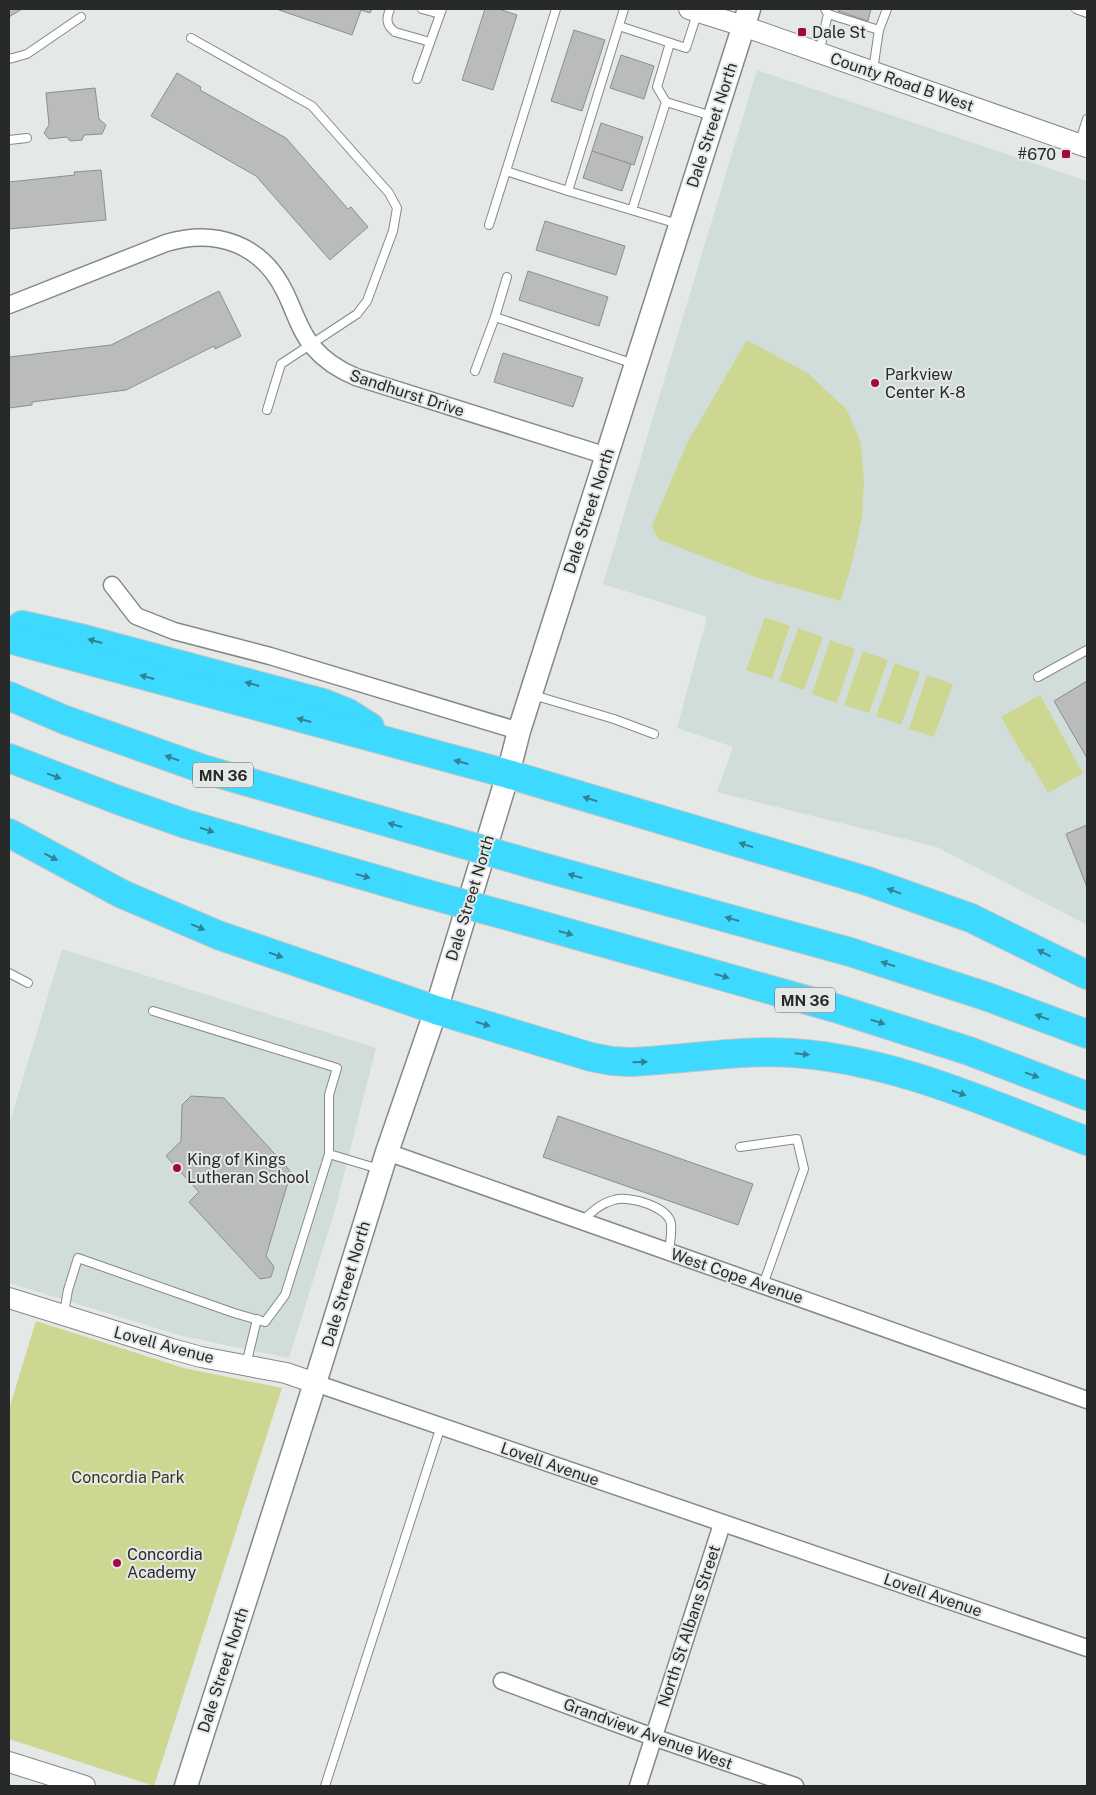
<svg xmlns="http://www.w3.org/2000/svg" width="1096" height="1795" font-family="'Public Sans',sans-serif">
<rect width="100%" height="100%" fill="#e4e9e8"/>
<g fill="#d0dddb">
<polygon points="757,70 1087,181 1087,925 937,847 717,792 733,747 677,728 707,617 603,584"/>
<polygon points="62,949 376,1048 335,1210 289,1358 182,1336 9,1283 9,1125"/>
</g>
<g fill="#ced791">
<polygon points="747,340 809,374 847,410 861,443 864,481 862,517 853,559 841,601 758,578 658,539 652,526 687,443"/>
<polygon points="765,617 790,626 772,679 746,670"/>
<polygon points="798,628 823,637 804,690 779,681"/>
<polygon points="830,640 855,649 837,703 812,694"/>
<polygon points="863,651 888,660 869,713 844,705"/>
<polygon points="895,663 920,672 901,725 876,716"/>
<polygon points="927,675 953,684 934,737 909,729"/>
<polygon points="1040,695 1083,773 1048,793 1029,760 1027,762 1001,717"/>
<polygon points="36,1321 184,1368 282,1388 154,1786 9,1739 9,1409"/>
</g>
<g fill="#b9bcb9" stroke="#8c8f8d">
<polygon points="9,9 22,9 9,17"/>
<polygon points="276,9 372,9 370,13 361,10 352,35"/>
<polygon points="485,9 499,9 517,15 493,90 462,80"/>
<polygon points="838,9 871,9 868,21 838,11"/>
<polygon points="574,30 605,40 582,111 551,101"/>
<polygon points="621,55 654,66 644,99 610,88"/>
<polygon points="177,73 201,87 200,90 286,138 348,209 351,207 368,227 330,260 256,176 151,116"/>
<polygon points="95,88 99,119 106,125 102,134 84,135 82,140 70,141 67,137 49,139 44,133 49,125 46,93"/>
<polygon points="601,123 643,137 634,165 592,151"/>
<polygon points="592,151 631,164 622,191 583,178"/>
<polygon points="101,170 106,220 9,229 9,182 75,175 74,172"/>
<polygon points="545,221 625,246 616,275 536,250"/>
<polygon points="528,271 608,297 599,326 519,300"/>
<polygon points="219,291 241,336 215,349 214,346 126,390 32,402 32,405 9,408 9,357 111,345"/>
<polygon points="503,353 583,378 573,407 494,382"/>
<polygon points="1087,681 1087,758 1054,701"/>
<polygon points="1087,825 1087,887 1066,834"/>
<polygon points="191,1096 224,1098 291,1172 266,1256 274,1267 271,1277 260,1279 189,1202 199,1192 166,1156 181,1141 182,1105"/>
<polygon points="558,1116 753,1184 738,1225 543,1157"/>
</g>
<g fill="none" stroke-linecap="round" stroke-linejoin="round">
<defs>
<g id="service">
<path d="M390,9C386,19 386,25 395,32L430,42"/>
<polyline points="422,9 440,14"/>
<polyline points="556,9 506,171 568,191"/>
<polyline points="624,9 568,191 678,224"/>
<polyline points="1076,9 1087,13"/>
<polyline points="828,14 879,30"/>
<polyline points="619,26 686,48 697,14"/>
<polyline points="191,38 312,106 389,193 397,208 393,231 367,301 357,314 281,364 267,410"/>
<polyline points="819,53 828,14 825,9"/>
<polyline points="9,59 27,54 81,17"/>
<polyline points="873,70 879,30 887,9"/>
<polyline points="417,79 442,9"/>
<polyline points="666,102 657,87 670,43"/>
<polyline points="9,140 27,138"/>
<polyline points="1079,144 1087,119"/>
<polyline points="632,210 666,102 712,116"/>
<polyline points="489,225 506,171"/>
<polyline points="495,317 634,364"/>
<polyline points="475,371 495,317 507,277"/>
<polyline points="1038,677 1087,650"/>
<polyline points="533,695 614,719 654,734"/>
<polyline points="9,973 28,983"/>
<polyline points="740,1147 797,1139 804,1169 763,1285"/>
<polyline points="329,1154 379,1169"/>
<path d="M582,1221C592,1212 601,1203 614,1200C629,1195 669,1207 671,1224C672,1233 670,1243 669,1252"/>
<polyline points="64,1313 68,1290 78,1258 234,1313 265,1322 285,1295 329,1154 329,1095 337,1068 153,1011"/>
<polyline points="246,1365 257,1319"/>
<polyline points="325,1786 441,1426"/>
</g>
<g id="minor">
<path d="M9,305L166,243C216,228 262,244 285,292C294,310 300,332 313,347C325,361 339,370 356,377L607,456"/>
<polyline points="112,585 136,616 174,631 270,656 519,731"/>
<polyline points="387,1152 1087,1400"/>
<polyline points="315,1383 1087,1648"/>
<polyline points="502,1681 653,1737 795,1786"/>
<polyline points="638,1786 722,1524"/>
</g>
<g id="tertiary">
<polyline points="689,9 743,26 1087,147"/>
<polyline points="9,1298 172,1349 201,1357 286,1373 315,1383"/>
<polyline points="9,1762 85,1786"/>
</g>
<polyline id="secondary" points="186,1786 315,1383 387,1152 436,1010 508,774 519,731 749,9"/>
<g id="motorway">
<polyline points="22,625 84,639 323,703 348,713 370,727"/>
<polyline points="9,639 508,774 867,881 971,918 1087,975"/>
<polyline points="9,696 65,720 203,769 442,838"/>
<polyline points="9,758 118,800 186,824 420,892"/>
<path d="M9,833L122,894L218,935L436,1010L591,1057L612,1061L630,1062C685,1060 739,1049 793,1053C896,1060 992,1105 1087,1141"/>
<polyline points="535,865 850,952 988,997 1087,1034"/>
<polyline points="519,919 835,1008 969,1051 1087,1096"/>
</g>
</defs>
<use href="#service" stroke="#848988" stroke-width="10"/>
<use href="#minor" stroke="#848988" stroke-width="19"/>
<use href="#tertiary" stroke="#848988" stroke-width="22"/>
<use href="#secondary" stroke="#848988" stroke-width="25"/>
<use href="#motorway" stroke="#c3c3c3" stroke-width="30"/>
<use href="#service" stroke="#fff" stroke-width="8"/>
<use href="#minor" stroke="#fff" stroke-width="16"/>
<use href="#tertiary" stroke="#fff" stroke-width="20"/>
<use href="#secondary" stroke="#fff" stroke-width="22"/>
<use href="#motorway" stroke="#3ed9fe" stroke-width="28"/>
<defs>
<g id="motorway-bridge">
<polyline points="442,838 535,865"/>
<polyline points="420,892 519,919"/>
</g>
</defs>
<use href="#motorway-bridge" stroke="#c3c3c3" stroke-width="30" stroke-linecap="butt"/>
<use href="#motorway-bridge" stroke="#3ed9fe" stroke-width="28"/>
</g>
<defs><path id="oneway-solid" d="M-6-.8H1V-3.2L6.5 0L1 3.2V.8H-6Z" transform="scale(1.25)"/></defs>
<g fill="#338194">
<use href="#oneway-solid" transform="translate(95 641) rotate(-165)"/>
<use href="#oneway-solid" transform="translate(147 677) rotate(-165)"/>
<use href="#oneway-solid" transform="translate(252 684) rotate(-165)"/>
<use href="#oneway-solid" transform="translate(304 720) rotate(-165)"/>
<use href="#oneway-solid" transform="translate(172 758) rotate(-161)"/>
<use href="#oneway-solid" transform="translate(461 762) rotate(-165)"/>
<use href="#oneway-solid" transform="translate(54 776) rotate(21)"/>
<use href="#oneway-solid" transform="translate(590 799) rotate(-163)"/>
<use href="#oneway-solid" transform="translate(395 825) rotate(-164)"/>
<use href="#oneway-solid" transform="translate(207 830) rotate(17)"/>
<use href="#oneway-solid" transform="translate(746 845) rotate(-163)"/>
<use href="#oneway-solid" transform="translate(51 857) rotate(28)"/>
<use href="#oneway-solid" transform="translate(363 876) rotate(16)"/>
<use href="#oneway-solid" transform="translate(575 876) rotate(-164)"/>
<use href="#oneway-solid" transform="translate(894 891) rotate(-160)"/>
<use href="#oneway-solid" transform="translate(732 919) rotate(-164)"/>
<use href="#oneway-solid" transform="translate(198 927) rotate(23)"/>
<use href="#oneway-solid" transform="translate(566 933) rotate(16)"/>
<use href="#oneway-solid" transform="translate(1044 953) rotate(-153)"/>
<use href="#oneway-solid" transform="translate(276 955) rotate(19)"/>
<use href="#oneway-solid" transform="translate(888 964) rotate(-163)"/>
<use href="#oneway-solid" transform="translate(722 976) rotate(16)"/>
<use href="#oneway-solid" transform="translate(1042 1017) rotate(-160)"/>
<use href="#oneway-solid" transform="translate(878 1022) rotate(18)"/>
<use href="#oneway-solid" transform="translate(483 1024) rotate(17)"/>
<use href="#oneway-solid" transform="translate(802 1054) rotate(6)"/>
<use href="#oneway-solid" transform="translate(640 1062) rotate(-2)"/>
<use href="#oneway-solid" transform="translate(1032 1075) rotate(20)"/>
<use href="#oneway-solid" transform="translate(959 1093) rotate(19)"/>
</g>
<g fill="#a3083e" stroke="#e4e9e8" stroke-width="2">
<rect x="797" y="27" width="10" height="10" rx="2.5"/>
<rect x="1061" y="149" width="10" height="10" rx="2.5"/>
<circle cx="875" cy="383" r="5"/>
<circle cx="177" cy="1168" r="5"/>
<circle cx="117" cy="1563" r="5"/>
</g>
<g text-anchor="middle" dominant-baseline="central" stroke-width="4" stroke-linejoin="round" paint-order="stroke">
<g fill="#e4e9e8" stroke="#606362" stroke-width="1">
<rect x="193" y="762.5" width="60" height="25" rx="4"/>
<rect x="775" y="987.5" width="60" height="25" rx="4"/>
</g>
<g font-size="15" font-weight="bold" fill="#282929">
<text x="223" y="775">MN 36</text>
<text x="805" y="1000">MN 36</text>
</g>
<g font-size="16" fill="#282929" stroke="#e4e9e8" text-anchor="start">
<text x="812" y="32">Dale St</text>
<text x="1056" y="154" text-anchor="end">#670</text>
<text x="885" y="374">Parkview<tspan x="885" dy="18">Center K-8</tspan></text>
<text x="187" y="1159">King of Kings<tspan x="187" dy="18">Lutheran School</tspan></text>
<text x="127" y="1554">Concordia<tspan x="127" dy="18">Academy</tspan></text>
</g>
<g font-size="16" fill="#282929" stroke="#e4e9e8">
<text transform="translate(902 82) rotate(19)">County Road B West</text>
<text transform="translate(712 125) rotate(-72)">Dale Street North</text>
<text transform="translate(407 393) rotate(18)">Sandhurst Drive</text>
<text transform="translate(589 511) rotate(-72)">Dale Street North</text>
<text transform="translate(470 898) rotate(-73)">Dale Street North</text>
<text transform="translate(737 1276) rotate(19)">West Cope Avenue</text>
<text transform="translate(346 1284) rotate(-73)">Dale Street North</text>
<text transform="translate(164 1345) rotate(15)">Lovell Avenue</text>
<text transform="translate(550 1464) rotate(19)">Lovell Avenue</text>
<text transform="translate(933 1595) rotate(19)">Lovell Avenue</text>
<text transform="translate(689 1626) rotate(-72)">North St Albans Street</text>
<text transform="translate(223 1670) rotate(-72)">Dale Street North</text>
<text transform="translate(648 1734) rotate(20)">Grandview Avenue West</text>
</g>
<g font-size="16" fill="#363a14" stroke="#e4e9e8">
<text x="128" y="1477">Concordia Park</text>
</g>
</g>
<rect width="1096" height="1795" fill="none" stroke="#282929" stroke-width="20"/>
</svg>
